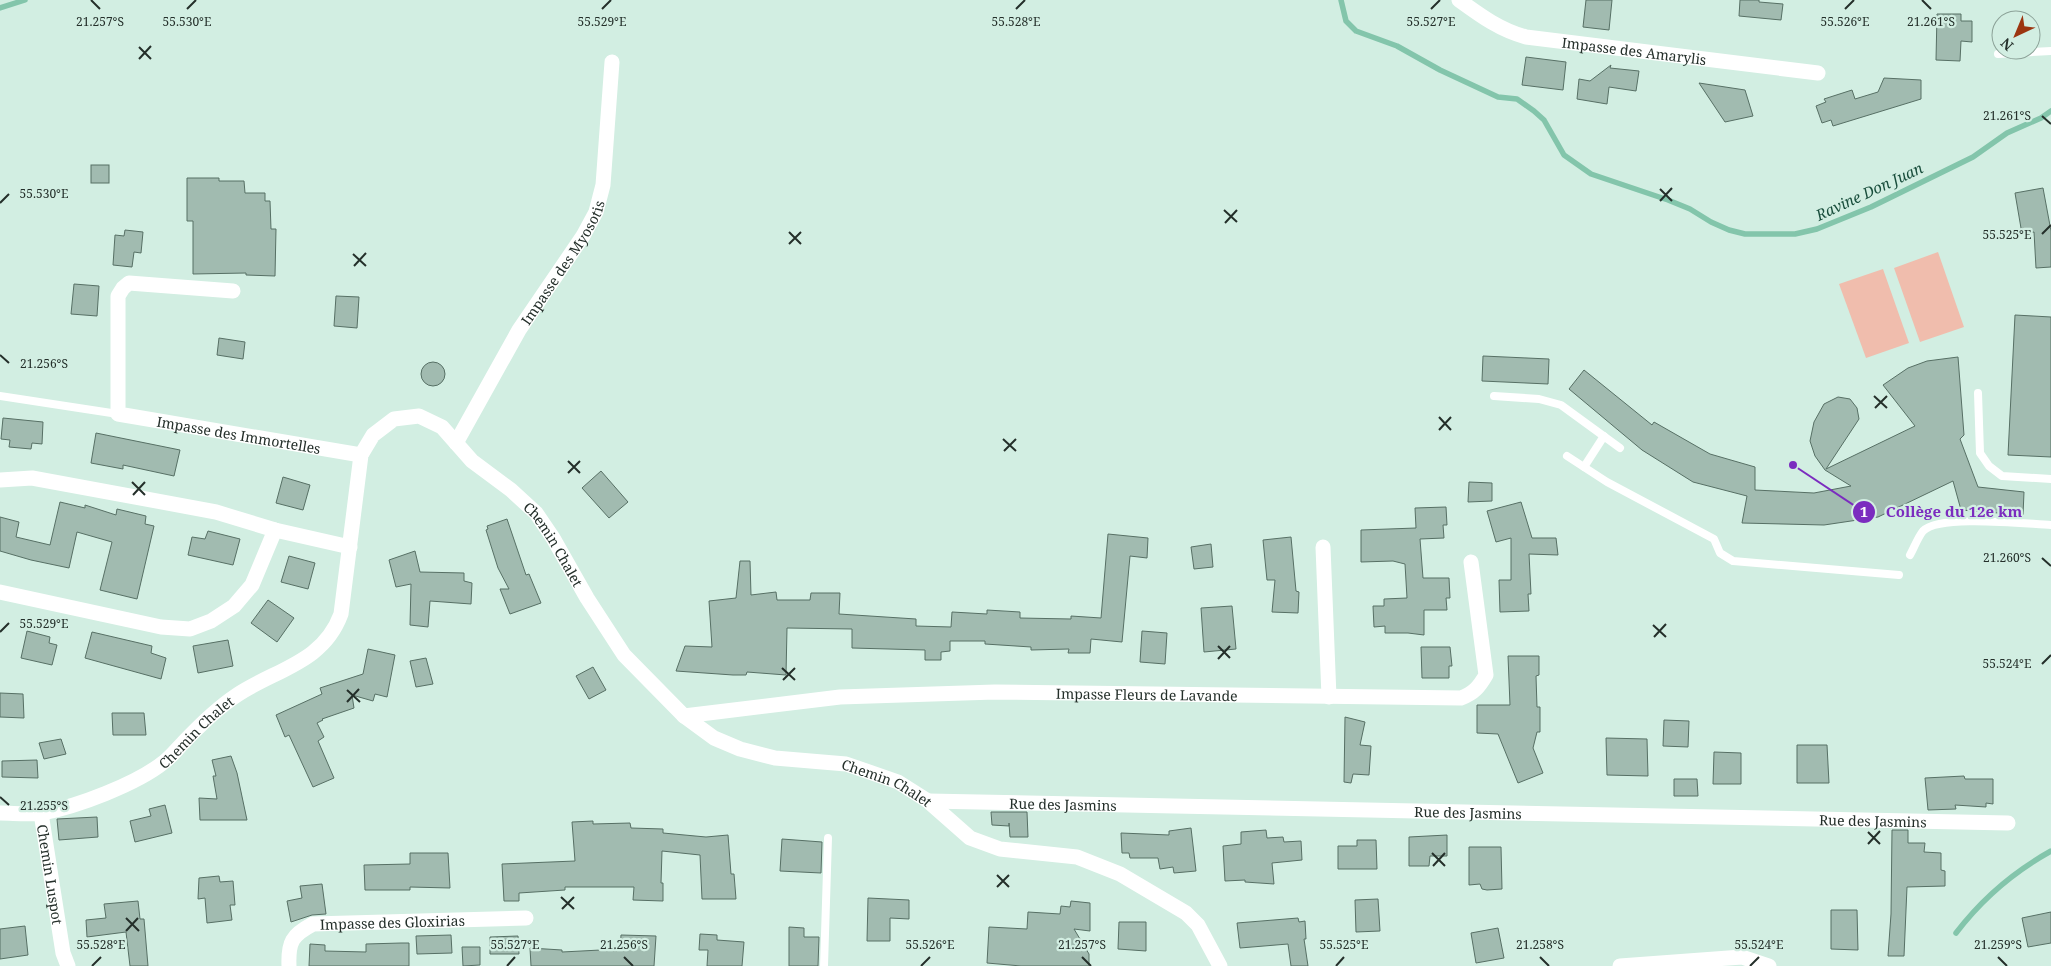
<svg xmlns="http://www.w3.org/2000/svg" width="2051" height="966" font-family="'Noto Serif',serif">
<rect width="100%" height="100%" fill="#d2eee2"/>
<g fill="#f0bdad">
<polygon points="1938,252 1964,327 1920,342 1894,268"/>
<polygon points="1883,269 1909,343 1866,358 1839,284"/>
</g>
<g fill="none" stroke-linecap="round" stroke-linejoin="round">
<g stroke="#83c5ab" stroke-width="5.5">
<polyline points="1341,0 1346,21 1356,31 1397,46 1440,70 1498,97 1517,99 1534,111 1544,120 1564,155 1591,174 1668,200 1690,209 1711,222 1729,230 1745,234 1795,234 1817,229 1871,207 1973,157 2007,133 2041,118 2051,111"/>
<polyline points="0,8 25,0"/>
<path d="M1956,933C1981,900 2015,871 2051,851"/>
</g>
</g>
<g fill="#a1bbb0" stroke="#577065">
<polygon points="1586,0 1612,0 1609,30 1583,27"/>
<polygon points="1740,0 1759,0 1759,2 1783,4 1781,20 1739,16"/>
<polygon points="1937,14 1961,14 1961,21 1972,21 1972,42 1961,41 1960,61 1936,60"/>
<polygon points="1526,57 1566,62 1563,90 1522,85"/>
<polygon points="1611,65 1610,68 1639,71 1636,91 1609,87 1607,104 1577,99 1579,79 1590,81"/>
<polygon points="1884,78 1921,80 1921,99 1833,126 1831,120 1822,123 1816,106 1826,102 1824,99 1852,90 1855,99 1878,92"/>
<polygon points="1699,83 1745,90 1753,116 1725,122"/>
<rect x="91" y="165" width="18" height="18"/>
<polygon points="187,178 219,178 219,181 244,181 245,193 265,193 265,201 270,201 271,229 276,229 275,276 246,275 246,273 193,274 193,221 187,221"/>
<polygon points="2043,188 2051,231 2051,267 2036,268 2034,232 2022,234 2015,193"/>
<polygon points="125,230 143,232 141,253 134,252 132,267 113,265 115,235 124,236"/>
<polygon points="74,284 99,286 97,316 71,314"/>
<polygon points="336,296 359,297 357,328 334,326"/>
<polygon points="2015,315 2051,317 2051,457 2008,455"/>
<polygon points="219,338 245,342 243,359 217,355"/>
<polygon points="1483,356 1549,359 1548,384 1482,381"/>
<polygon points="1958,357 1964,435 1960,439 1978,487 2024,492 2023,515 1961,510 1953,481 1878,517 1824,525 1742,523 1747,496 1693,482 1642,450 1569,389 1584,370 1652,425 1654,422 1710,454 1755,467 1755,490 1814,493 1851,486 1825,470 1815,456 1810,441 1814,422 1824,404 1838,397 1850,399 1857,408 1859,419 1826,469 1915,426 1883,385 1908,368 1927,361"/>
<circle cx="433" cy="374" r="12"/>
<polygon points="3,418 43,422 42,444 32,443 31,449 9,447 10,440 1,439"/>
<polygon points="96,433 180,450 174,476 123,465 123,469 91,463"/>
<polygon points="601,471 628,502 609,518 582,488"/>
<polygon points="283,477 310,485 303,510 276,503"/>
<polygon points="1469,482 1492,483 1492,501 1468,502"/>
<polygon points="60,502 85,508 85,505 116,515 117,509 146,516 145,524 154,526 137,599 100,590 112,542 77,532 69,568 31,560 0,551 0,517 19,522 16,537 50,545"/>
<polygon points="1521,502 1532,538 1556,538 1558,555 1529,554 1531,594 1528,594 1529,611 1500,612 1499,580 1511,580 1511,538 1496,542 1487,511"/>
<polygon points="1446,507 1447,525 1443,525 1444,538 1420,539 1423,578 1449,578 1450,598 1446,598 1447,610 1424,610 1424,635 1408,633 1385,633 1385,626 1374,627 1373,606 1384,606 1384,599 1407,598 1405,564 1393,561 1361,562 1361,530 1416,528 1415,508"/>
<polygon points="507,519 526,575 529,574 541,603 510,614 500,589 509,589 498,568 486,530 488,529 487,526"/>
<polygon points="208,531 240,539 233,565 188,555 192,537 205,539"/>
<polygon points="1108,534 1148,538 1147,558 1130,556 1122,642 1091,639 1090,653 1068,653 1069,649 1031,650 1031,647 985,644 985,641 950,641 950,651 941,652 941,660 925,660 925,650 852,648 852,629 787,628 786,675 747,672 746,675 733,675 676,671 685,646 712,647 709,601 736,598 740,561 750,561 751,595 776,592 777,600 810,600 811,593 840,593 839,614 916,619 916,626 951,627 952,612 987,614 987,610 1020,612 1020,618 1071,619 1071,616 1101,618"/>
<polygon points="1291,537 1296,591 1299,592 1298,613 1272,612 1275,580 1267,580 1263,540"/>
<polygon points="1211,544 1213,567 1194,569 1191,547"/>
<polygon points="415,551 420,572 464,573 464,581 472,583 471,604 430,601 428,627 410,625 411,584 396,587 389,560"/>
<polygon points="289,556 315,563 308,589 281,582"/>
<polygon points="268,600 294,618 277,642 251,623"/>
<polygon points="1232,606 1236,649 1204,652 1201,608"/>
<polygon points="27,631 50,637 49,643 57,645 52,665 21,658"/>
<polygon points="1142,631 1167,633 1165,664 1140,662"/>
<polygon points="92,632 152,646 151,653 166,658 161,679 85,658"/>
<polygon points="228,640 233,666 198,673 193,646"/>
<polygon points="1421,647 1450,647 1452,666 1449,666 1449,678 1422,678"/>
<polygon points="368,649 395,655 387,697 375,694 373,701 352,695 354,708 322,719 323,720 317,723 324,737 318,741 334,778 313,787 289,735 285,737 276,715 322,694 320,688 363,674"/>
<polygon points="1508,656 1539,656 1539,675 1536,676 1537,707 1540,707 1540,732 1537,732 1533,748 1543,773 1518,783 1498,734 1477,733 1477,705 1510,705"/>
<polygon points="426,658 433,684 416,687 410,661"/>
<polygon points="593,667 606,690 589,699 576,676"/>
<polygon points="0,693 23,694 24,718 0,717"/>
<polygon points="112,713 144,713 146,735 113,735"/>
<polygon points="1345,717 1365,722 1360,745 1371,746 1369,775 1353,774 1351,783 1344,782"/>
<polygon points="1664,720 1689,721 1688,747 1663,746"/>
<polygon points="1606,738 1647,739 1648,776 1607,775"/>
<polygon points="61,739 66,754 44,759 39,743"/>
<polygon points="1797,745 1827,745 1829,783 1797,783"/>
<polygon points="1714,752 1741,753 1741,784 1713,784"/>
<polygon points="231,756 237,773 247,820 200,820 199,798 217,799 213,776 216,776 212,760"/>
<polygon points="37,760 38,778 2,777 2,761"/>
<polygon points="1964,776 1965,779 1993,779 1993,804 1986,803 1986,807 1955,805 1956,809 1928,810 1925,778"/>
<polygon points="1674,779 1697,779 1698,796 1674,796"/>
<polygon points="165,805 172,833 135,842 130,821 151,816 149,809"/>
<polygon points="991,812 1027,812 1028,837 1010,837 1009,823 1009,826 992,825"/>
<polygon points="97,817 98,837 59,840 57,819"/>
<polygon points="593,821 593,824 630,823 631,828 663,829 663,833 706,837 728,835 731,874 734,874 736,899 702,899 700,855 662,851 661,883 663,883 663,901 633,900 634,887 565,887 565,890 519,893 519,901 504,901 502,864 575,861 572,822"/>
<polygon points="1191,828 1196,871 1174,873 1173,867 1160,869 1158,858 1130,858 1129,853 1122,853 1121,833 1169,835 1169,831"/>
<polygon points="1266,830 1267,838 1283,837 1284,842 1301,841 1302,860 1272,863 1274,884 1245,882 1245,880 1225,881 1223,846 1241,844 1241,832"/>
<polygon points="1892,830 1908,830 1908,843 1925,843 1924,852 1941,853 1941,870 1945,871 1945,886 1907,887 1904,956 1888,956 1891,914"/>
<polygon points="1447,835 1447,856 1430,856 1429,866 1409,866 1409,837"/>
<polygon points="782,839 822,842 821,873 780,871"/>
<polygon points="1357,840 1376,840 1377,869 1338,869 1338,846 1357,846"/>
<polygon points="1469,847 1501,847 1502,889 1487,890 1482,889 1480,884 1469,885"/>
<polygon points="410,853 448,853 450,888 410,887 410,890 365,890 364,865 410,864"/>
<polygon points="219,876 220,882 233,881 235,905 230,905 232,920 207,923 205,898 198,899 199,878"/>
<polygon points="322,884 326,914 312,915 291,922 287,901 302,898 300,886"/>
<polygon points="868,898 909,900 909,919 890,918 890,941 867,941"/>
<polygon points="1378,899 1380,931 1356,932 1355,900"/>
<polygon points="138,901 140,919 144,919 148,966 130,966 126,932 87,937 86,920 106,918 104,904"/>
<polygon points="1071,901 1090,903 1090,931 1074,929 1089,954 1089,966 1021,966 987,963 989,927 1027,929 1028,912 1060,914 1061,906 1070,907"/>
<polygon points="1831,910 1857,910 1858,950 1831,949"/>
<polygon points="2051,912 2051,943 2028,947 2022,918"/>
<polygon points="1298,918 1299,922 1305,921 1306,939 1304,939 1308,966 1291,966 1288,944 1240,948 1237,923"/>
<polygon points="1119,922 1146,922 1146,951 1118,949"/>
<polygon points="25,926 28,955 0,959 0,929"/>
<polygon points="789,927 804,928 804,937 819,937 818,966 789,966"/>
<polygon points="1498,928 1504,958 1476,963 1471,933"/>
<polygon points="700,934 717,935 717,940 744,942 742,966 707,966 708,950 699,950"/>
<polygon points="451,935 452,953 417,954 416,936"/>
<polygon points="621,935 656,936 654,966 531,966 530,948 562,950 562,952 620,949"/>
<polygon points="518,936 519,954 490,954 490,937"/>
<polygon points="401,943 409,943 409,966 309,966 310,944 325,945 325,951 366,952 366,944"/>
<polygon points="462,947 480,947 480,965 463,966"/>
</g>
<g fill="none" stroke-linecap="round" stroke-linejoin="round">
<g stroke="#fff" stroke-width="8">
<polyline points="1998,54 2051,51"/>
<polyline points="1978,393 1980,453 1989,466 2002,476 2051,479"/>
<polyline points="0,396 118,414"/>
<polyline points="1494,396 1539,399 1561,405 1620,448"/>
<polyline points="1567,456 1607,482 1714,539 1720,553 1733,561 1899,575"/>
<polyline points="1584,467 1604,436"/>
<path d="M1910,555C1914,548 1918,537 1923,531C1939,514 2026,524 2051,525"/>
<polyline points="824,966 828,838"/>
</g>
<g stroke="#fff" stroke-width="15">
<path id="s1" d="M1459,0C1481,16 1500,30 1526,37L1818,73"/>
<path id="s2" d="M233,291L129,283L123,288L118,296V414L361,455"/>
<path id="s3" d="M456,443L519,330L583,236L596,212L603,185L612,62"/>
<polyline points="0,480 32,478 216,512 275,530 350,547"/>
<polyline points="1323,547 1329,697"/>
<polyline points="0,592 161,627 190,629 211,621 234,606 252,585 275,530"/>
<path id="s4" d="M684,716L840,697L995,692L1461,698C1474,693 1479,687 1486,675L1471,562"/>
<path id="s5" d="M928,801L2008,823"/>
<path id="s6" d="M0,813C13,813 29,815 42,813C76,807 137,784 164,762C171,757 177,749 183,743C199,726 216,709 237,695C276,669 323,663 341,614L361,455L373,435L394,419L419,416L442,427L472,461L511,490L536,513L553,538L587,598L624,655L684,716L714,738L740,749L775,758L846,764L898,782L928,801L970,838L1000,849L1077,857L1120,874L1186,913L1198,925L1220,966"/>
<path id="s7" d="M41,813L63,953L68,966"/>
<path id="s8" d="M289,966C288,942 292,935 313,924L526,918"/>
<polyline points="1620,966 1742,957 1769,966"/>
</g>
</g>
<path fill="none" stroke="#242f2a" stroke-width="2" d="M91,0L100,9M1922,0L1931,9M187,9L196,0M602,9L611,0M1016,9L1025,0M1431,9L1440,0M1845,9L1854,0M139,47L151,59M139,59L151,46M2042,116L2051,124M1660,189L1672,201M1660,201L1672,188M0,203L9,194M1224,210L1237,222M1225,223L1237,210M789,232L801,244M2042,234L2051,225M789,244L801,232M353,254L366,266M354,266L366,253M0,355L9,363M1874,396L1887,408M1875,408L1887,396M1439,417L1451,430M1439,430L1451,417M1003,439L1016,451M1004,451L1016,439M568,461L580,473M568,473L580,461M132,482L145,495M133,495L145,482M2042,558L2051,566M1653,625L1666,637M0,632L9,623M1654,637L1666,624M1218,646L1230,658M1218,659L1230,646M2042,664L2051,655M782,668L795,680M783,680L795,668M347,690L360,702M347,702L359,689M0,797L9,805M1868,832L1880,844M1868,844L1880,831M1432,853L1445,866M1433,866L1445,853M997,875L1009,887M997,887L1009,875M561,897L574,909M562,909L574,897M126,918L139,931M126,931L138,918M624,957L633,966M1082,957L1091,966M1540,957L1549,966M1998,957L2007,966M92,966L101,957M507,966L515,957M921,966L930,957M1336,966L1344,957M1750,966L1759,957"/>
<g text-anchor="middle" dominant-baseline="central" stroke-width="4.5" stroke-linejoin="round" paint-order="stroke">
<g font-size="14" fill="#242f2a" stroke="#d2eee2">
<text stroke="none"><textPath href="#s1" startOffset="186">Impasse des Amarylis</textPath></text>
<text stroke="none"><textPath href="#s3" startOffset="210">Impasse des Myosotis</textPath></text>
<text stroke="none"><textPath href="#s2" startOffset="362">Impasse des Immortelles</textPath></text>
<text stroke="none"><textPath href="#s6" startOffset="834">Chemin Chalet</textPath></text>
<text stroke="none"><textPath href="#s4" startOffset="464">Impasse Fleurs de Lavande</textPath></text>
<text stroke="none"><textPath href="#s6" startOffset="219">Chemin Chalet</textPath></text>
<text stroke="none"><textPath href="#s6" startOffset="1269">Chemin Chalet</textPath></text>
<text stroke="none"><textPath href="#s5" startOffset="135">Rue des Jasmins</textPath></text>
<text stroke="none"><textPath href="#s5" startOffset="540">Rue des Jasmins</textPath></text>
<text stroke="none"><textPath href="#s5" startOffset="945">Rue des Jasmins</textPath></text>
<text stroke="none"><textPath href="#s7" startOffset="62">Chemin Luspot</textPath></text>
<text stroke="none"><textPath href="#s8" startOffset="132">Impasse des Gloxirias</textPath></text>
</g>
<g font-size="15" font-style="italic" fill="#194e3c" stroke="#d2eee2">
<text transform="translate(1869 191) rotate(-25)">Ravine Don Juan</text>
</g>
</g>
<g font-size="12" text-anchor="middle" fill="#242f2a" stroke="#d2eee2" stroke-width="4.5" stroke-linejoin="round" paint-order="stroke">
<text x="100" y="26">21.257°S</text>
<text x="1931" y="26">21.261°S</text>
<text x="1016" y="26">55.528°E</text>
<text x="1431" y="26">55.527°E</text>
<text x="1845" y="26">55.526°E</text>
<text x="187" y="26">55.530°E</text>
<text x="602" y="26">55.529°E</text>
<text x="2007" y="120">21.261°S</text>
<text x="44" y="198">55.530°E</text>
<text x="2007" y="239">55.525°E</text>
<text x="44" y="368">21.256°S</text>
<text x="2007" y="562">21.260°S</text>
<text x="44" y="628">55.529°E</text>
<text x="2007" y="668">55.524°E</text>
<text x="44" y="810">21.255°S</text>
<text x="101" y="949">55.528°E</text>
<text x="515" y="949">55.527°E</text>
<text x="930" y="949">55.526°E</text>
<text x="1344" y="949">55.525°E</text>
<text x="1759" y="949">55.524°E</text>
<text x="624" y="949">21.256°S</text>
<text x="1082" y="949">21.257°S</text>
<text x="1540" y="949">21.258°S</text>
<text x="1998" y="949">21.259°S</text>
</g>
<path fill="none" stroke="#7b2cbf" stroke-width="2" d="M1793 465L1864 512"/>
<g fill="#7b2cbf" stroke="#d2eee2" stroke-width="2">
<circle cx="1793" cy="465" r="5"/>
<circle cx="1864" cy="512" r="12"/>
</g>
<g font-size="15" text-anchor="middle" font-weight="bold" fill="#fff">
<text x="1864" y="517">1</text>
</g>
<g font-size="15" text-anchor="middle" font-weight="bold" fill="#7b2cbf" stroke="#d2eee2" stroke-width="4.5" stroke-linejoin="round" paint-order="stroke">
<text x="1954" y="517">Collège du 12e km</text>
</g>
<g transform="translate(2016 35) rotate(224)"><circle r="24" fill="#d2eee2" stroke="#8ca298"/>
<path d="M0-4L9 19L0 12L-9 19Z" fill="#9c3510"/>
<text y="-8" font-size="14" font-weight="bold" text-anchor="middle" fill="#242f2a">N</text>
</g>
</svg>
